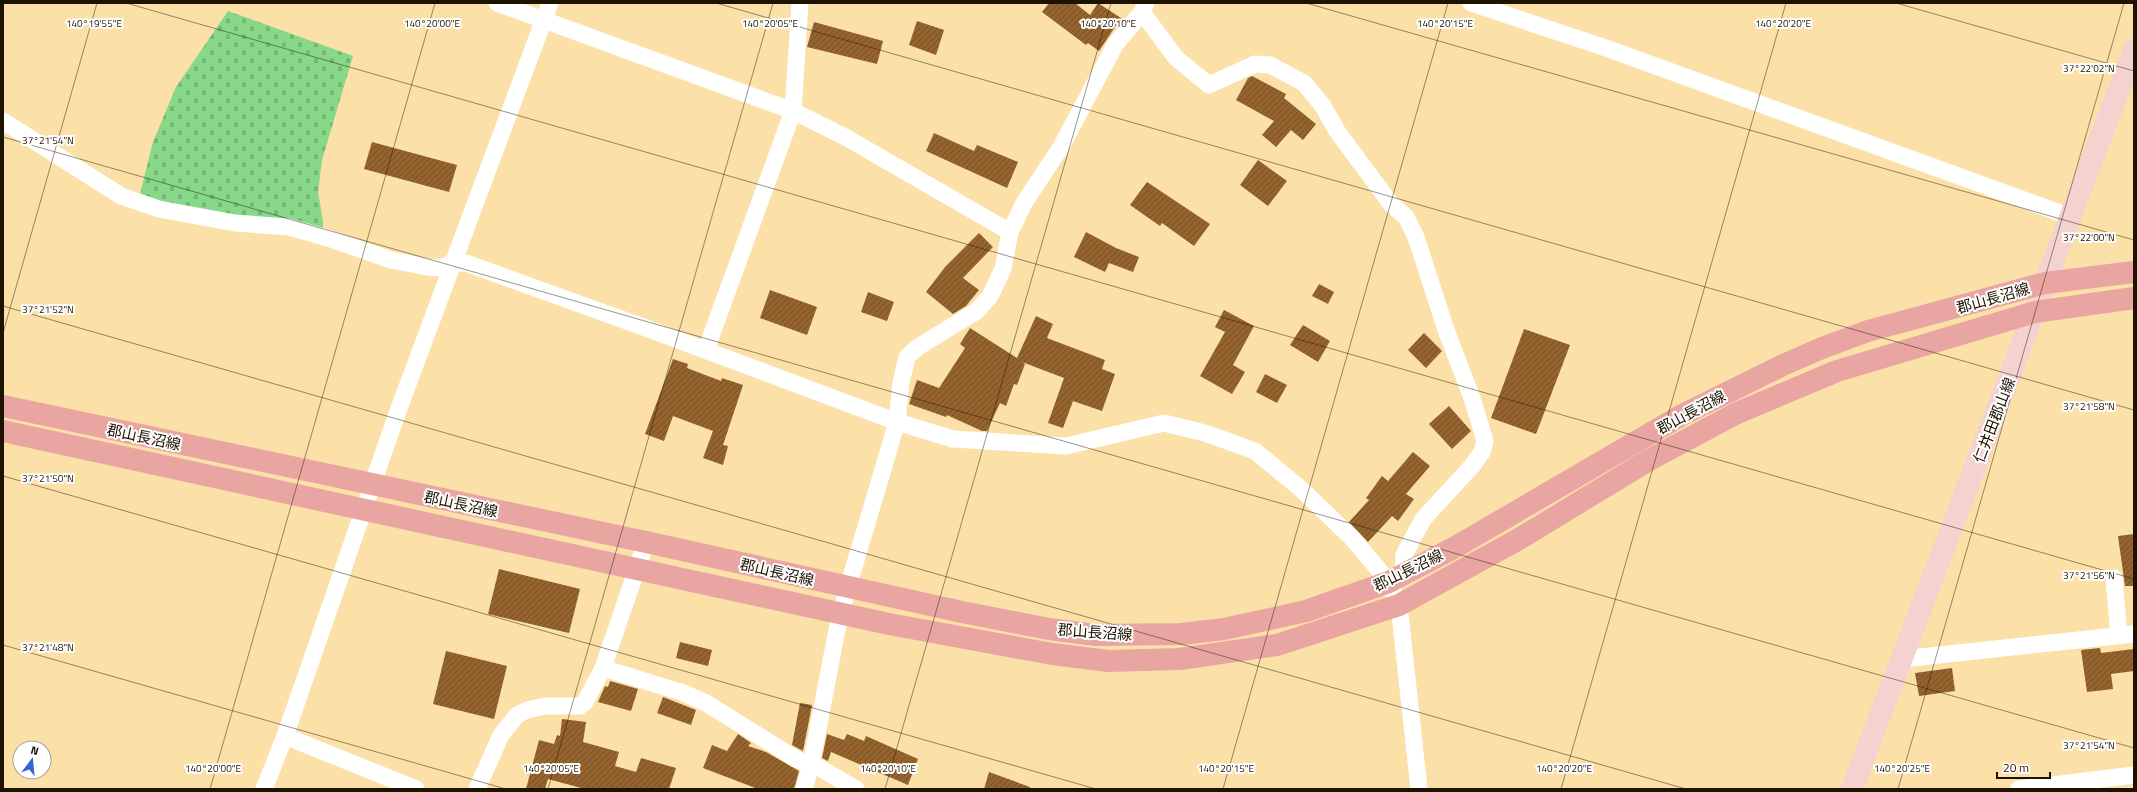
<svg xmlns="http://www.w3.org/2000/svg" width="2137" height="792" font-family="'Titillium Web','Noto Sans JP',sans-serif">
<defs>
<pattern id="cemetery-stones" width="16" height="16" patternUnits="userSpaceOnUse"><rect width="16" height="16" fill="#87d889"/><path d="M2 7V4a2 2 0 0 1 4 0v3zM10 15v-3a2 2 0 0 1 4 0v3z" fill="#74b874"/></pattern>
<pattern id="building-hatch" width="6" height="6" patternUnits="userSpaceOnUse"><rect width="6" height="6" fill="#94632e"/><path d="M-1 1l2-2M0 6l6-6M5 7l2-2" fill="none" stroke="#785025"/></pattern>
</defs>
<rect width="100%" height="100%" fill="#fbe0a8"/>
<polygon fill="url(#cemetery-stones)" points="228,11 353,56 322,160 318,192 323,221 323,234 139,198 153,142 176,87"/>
<g fill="url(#building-hatch)">
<polygon points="1049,3 1075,3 1090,15 1098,3 1121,18 1099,51 1088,43 1086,45 1042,12"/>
<polygon points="917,21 944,30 936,55 909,45"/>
<polygon points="814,22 883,41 877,64 807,47"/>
<polygon points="1252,76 1286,94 1284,98 1316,124 1303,140 1291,130 1276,147 1262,135 1274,121 1236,100 1248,78"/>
<polygon points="934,133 974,151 977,145 1018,162 1007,188 926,151"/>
<polygon points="372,142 457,165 449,192 364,169"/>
<polygon points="1258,160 1287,181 1268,206 1240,185"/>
<polygon points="1147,182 1210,224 1194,246 1162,223 1160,226 1130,205"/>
<polygon points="1086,232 1116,248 1139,257 1133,272 1109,263 1105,272 1074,257"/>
<polygon points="979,233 993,247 963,278 979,290 966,306 953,314 926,292 945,267"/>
<polygon points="1319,284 1334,292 1328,304 1312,296"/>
<polygon points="770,290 817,307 807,335 760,318"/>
<polygon points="868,292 894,302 887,321 861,312"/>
<polygon points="1224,310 1254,326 1233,365 1245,372 1232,394 1200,376 1225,332 1215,327"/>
<polygon points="1036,316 1053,324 1047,338 1105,360 1102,369 1115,374 1102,411 1073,401 1063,428 1048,423 1064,378 1022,362 1025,364 1017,385 1014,384 1006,406 1000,403 987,431 982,431 947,415 946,417 909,404 917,380 939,388 965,348 960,344 970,328 1017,358"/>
<polygon points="1303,325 1330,341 1318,362 1290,345"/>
<polygon points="1524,329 1570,345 1536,434 1491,418"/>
<polygon points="1424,333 1442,351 1426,368 1408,350"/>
<polygon points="673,359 688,364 687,368 721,381 722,378 743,385 723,445 728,446 723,465 703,458 713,431 673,416 664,441 645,434"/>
<polygon points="1265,374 1287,385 1277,403 1256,392"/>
<polygon points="1449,406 1471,431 1452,449 1429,424"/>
<polygon points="1413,452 1430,466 1406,494 1414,499 1398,521 1392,516 1368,542 1349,522 1369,500 1366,498 1382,476 1388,481"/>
<polygon points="2134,534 2134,586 2125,586 2118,536"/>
<polygon points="499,569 580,589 569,633 488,614"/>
<polygon points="680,642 712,650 708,666 676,658"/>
<polygon points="2100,648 2101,653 2134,649 2134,671 2111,674 2113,689 2087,692 2081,650"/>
<polygon points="446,651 507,666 494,719 433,704"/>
<polygon points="1952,668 1955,691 1919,696 1915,673"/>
<polygon points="610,681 638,689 631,711 598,702 605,686 608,687"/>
<polygon points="663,697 696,710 691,725 657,713"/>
<polygon points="800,703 812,705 803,751 792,745"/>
<polygon points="562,719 586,722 583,742 619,752 615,766 636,772 641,758 676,768 669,789 585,789 548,779 545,789 526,789 539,740 554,744 557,735 560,736"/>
<polygon points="738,734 751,743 748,746 766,752 799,771 794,789 758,789 703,768 712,745 727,751"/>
<polygon points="827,734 844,740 847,734 864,741 866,736 918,759 908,785 831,752 828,761 822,758"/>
<polygon points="989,772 1030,787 1030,789 984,789"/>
</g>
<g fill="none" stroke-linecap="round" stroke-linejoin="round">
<g stroke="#fff" stroke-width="17">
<polyline points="497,3 793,111 847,138 1010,232"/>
<polyline points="1471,3 1606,48 2071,217"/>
<polyline points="1142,12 1176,58 1209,85 1255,64 1270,65 1304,83 1323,106 1337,131 1391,204 1406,217 1416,237 1446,330 1472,398 1485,441 1482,452 1472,466 1424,518 1415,534 1404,555 1403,575"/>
<polyline points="3,121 121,196 159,209 235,223 289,227 328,238 391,260 427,267 440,268 453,263 466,263 646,328 897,422 953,439 1066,446 1164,423 1205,433 1255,451 1301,489 1352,538 1389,582 1399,605 1419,789"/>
<polyline points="706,350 793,111 800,3"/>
<polyline points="2114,578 2119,635"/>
<polyline points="1902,659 2134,634"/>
<polyline points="603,668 646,542"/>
<polyline points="285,736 416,789"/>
<polyline points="264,789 285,736 398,411 550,3"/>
<polyline points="477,789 501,735 517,715 527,710 545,706 580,706 585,702 603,668 684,693 706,703 796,759 820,768 856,789"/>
<polyline points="804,789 811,765 840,614 897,422 901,383 907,357 918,347 977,311 990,296 1003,269 1010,232 1024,203 1061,147 1115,45 1142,12 1146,3"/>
<polyline points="2019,789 2134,775"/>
</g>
<polyline stroke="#f4d2d0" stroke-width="22" points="1852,789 2134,50"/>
<g stroke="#e9a5a2" stroke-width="22">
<polyline points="3,406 646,542 962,612 1049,629 1096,635 1182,634 1224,629 1306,611 1389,582 1459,545 1682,415 1783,365 1822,348 1868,331 2045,283 2134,272"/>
<polyline points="3,431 889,624 1052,654 1108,661 1180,659 1277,645 1399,605 1519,539 1649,460 1735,414 1837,371 2035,312 2134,298"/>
</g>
</g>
<path fill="none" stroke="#1d1300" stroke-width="1" stroke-opacity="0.45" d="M126,3L2134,579M716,3L2134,410M1306,3L2134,240M1896,3L2134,71M3,137L2134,748M3,306L1686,789M3,333L97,3M3,476L1096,789M3,645L506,789M210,789L435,3M548,789L773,3M885,789L1111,3M1223,789L1448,3M1561,789L1786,3M1898,789L2124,3"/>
<g text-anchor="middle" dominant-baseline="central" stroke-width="4" stroke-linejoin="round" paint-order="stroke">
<g font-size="15" fill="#1d1300" stroke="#fff">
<text transform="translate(1993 298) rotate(-16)">郡山長沼線</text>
<text transform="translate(1691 412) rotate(-28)">郡山長沼線</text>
<text transform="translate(1994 420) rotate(-69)">仁井田郡山線</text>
<text transform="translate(144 437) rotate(12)">郡山長沼線</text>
<text transform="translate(461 504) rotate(12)">郡山長沼線</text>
<text transform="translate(1408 570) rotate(-26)">郡山長沼線</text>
<text transform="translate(777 572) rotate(13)">郡山長沼線</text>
<text transform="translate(1095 632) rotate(4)">郡山長沼線</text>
</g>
</g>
<g font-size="10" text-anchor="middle" fill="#1d1300" stroke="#fff" stroke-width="4" stroke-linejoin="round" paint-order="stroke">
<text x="94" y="27">140°19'55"E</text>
<text x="432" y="27">140°20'00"E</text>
<text x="770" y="27">140°20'05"E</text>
<text x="1108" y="27">140°20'10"E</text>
<text x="1445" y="27">140°20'15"E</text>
<text x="1783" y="27">140°20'20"E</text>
<text x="2089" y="72">37°22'02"N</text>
<text x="48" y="144">37°21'54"N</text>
<text x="2089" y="241">37°22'00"N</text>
<text x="48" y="313">37°21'52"N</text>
<text x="2089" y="410">37°21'58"N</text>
<text x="48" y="482">37°21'50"N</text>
<text x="2089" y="579">37°21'56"N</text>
<text x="48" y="651">37°21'48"N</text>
<text x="2089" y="749">37°21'54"N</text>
<text x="213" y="772">140°20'00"E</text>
<text x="551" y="772">140°20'05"E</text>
<text x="888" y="772">140°20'10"E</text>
<text x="1226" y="772">140°20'15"E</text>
<text x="1564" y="772">140°20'20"E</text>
<text x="1902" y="772">140°20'25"E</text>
</g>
<rect width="2137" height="792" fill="none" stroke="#1d1300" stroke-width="8"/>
<g transform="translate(32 760) rotate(16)"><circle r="19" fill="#ffffff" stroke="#a5a199"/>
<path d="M0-3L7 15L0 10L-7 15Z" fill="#3865d5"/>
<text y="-6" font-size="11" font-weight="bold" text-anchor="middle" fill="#1d1300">N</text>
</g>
<path d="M1997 772v6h53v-6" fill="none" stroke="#1d1300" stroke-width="2"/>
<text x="2003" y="772" font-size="12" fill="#1d1300" stroke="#ffffff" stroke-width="3" paint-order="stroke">20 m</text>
</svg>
